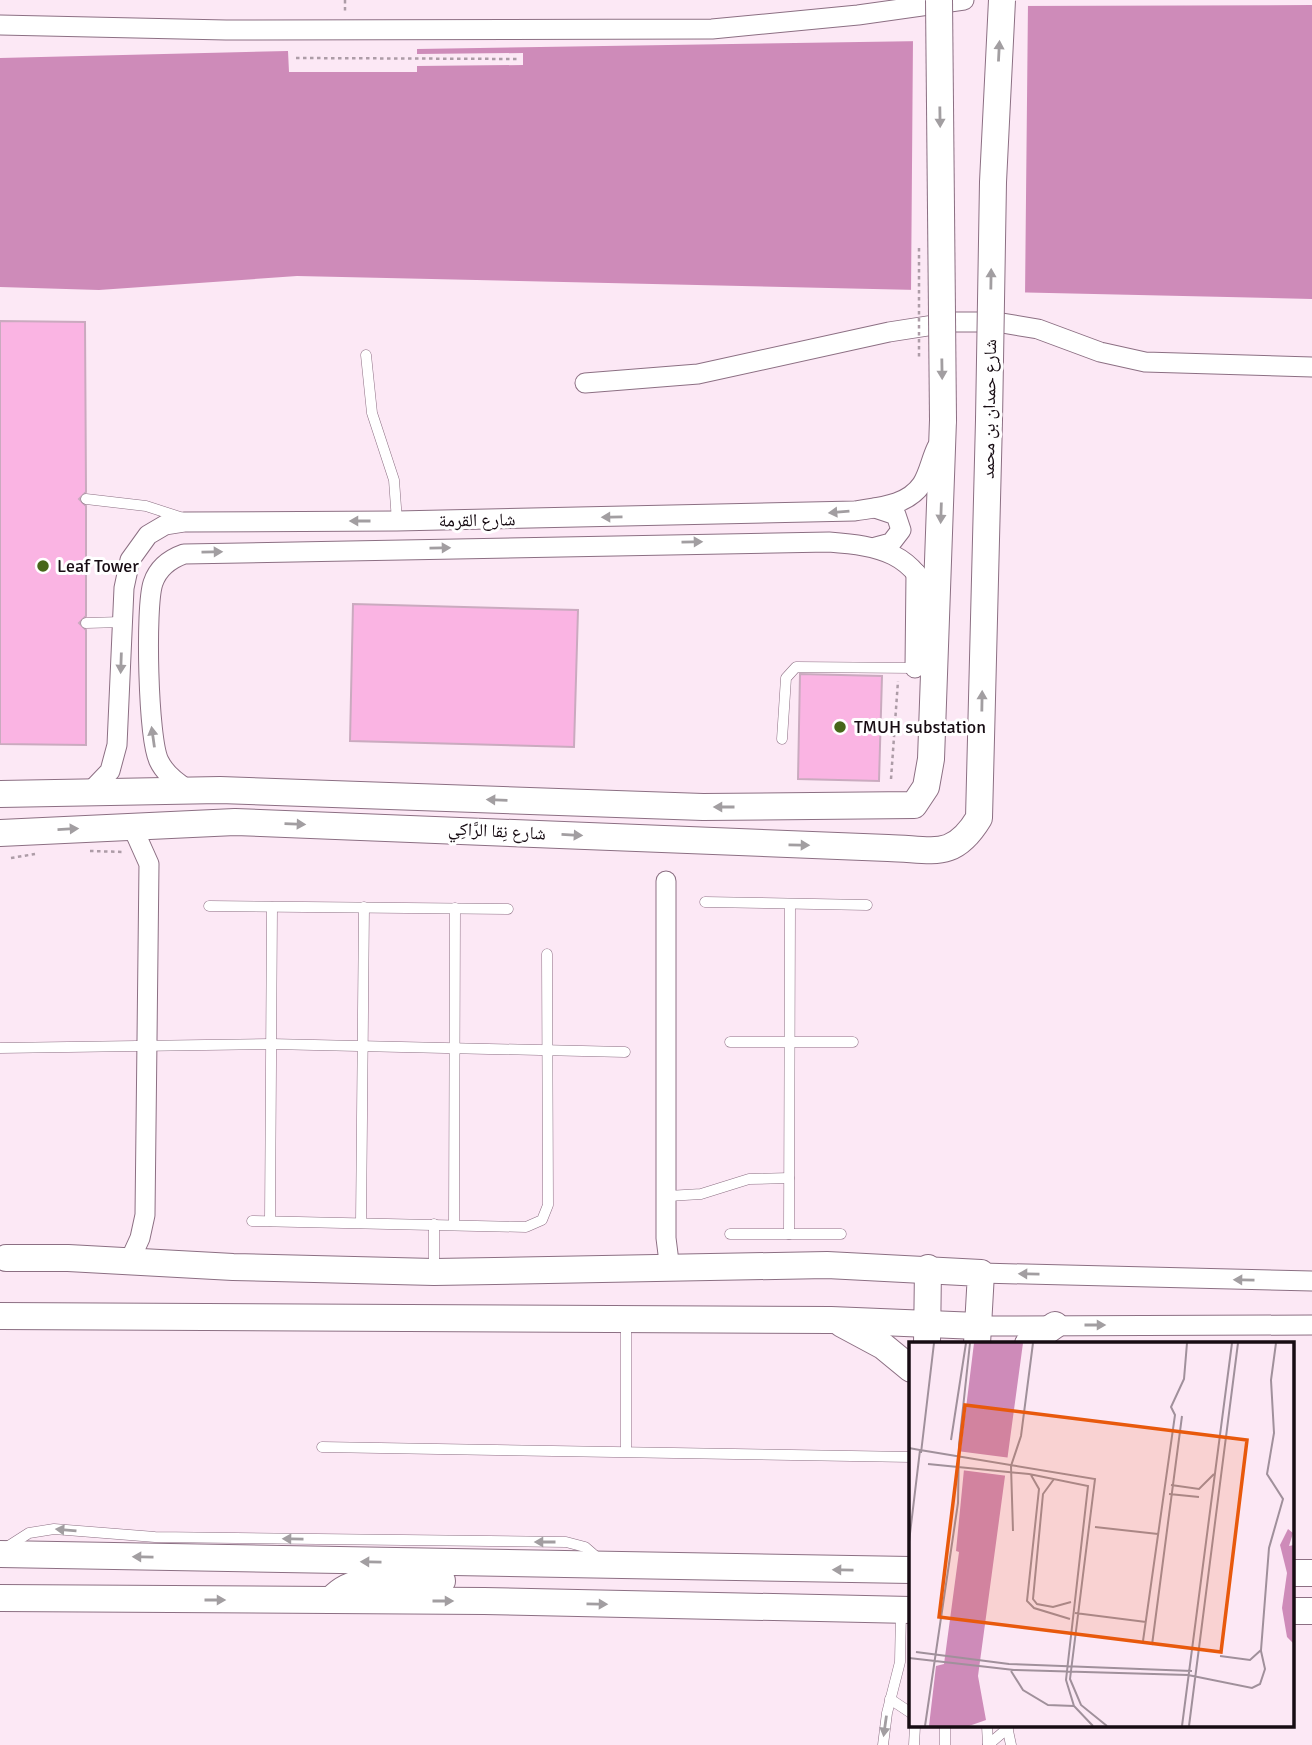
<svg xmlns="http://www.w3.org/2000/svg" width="1312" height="1745" font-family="Signika,'Noto Naskh Arabic',sans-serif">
<rect width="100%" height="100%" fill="#fce8f5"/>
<polygon fill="#ce8bb9" points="1312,5 1312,299 297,276 99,290 0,287 0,58 288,51 289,72 417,72 417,49 990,40 992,6"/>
<g fill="#fce8f5">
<polygon points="992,2 1028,2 1025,297 911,294 913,38 987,36 989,5"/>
<polygon points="523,53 523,65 417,66 417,54"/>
</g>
<g fill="#fab4e3" stroke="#caaabf" stroke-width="2">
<polygon points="0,321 85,322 86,492 79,499 86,506 86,616 79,623 86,630 86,745 0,744"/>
<polygon points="353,604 578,610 574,747 350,741"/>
<polygon points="800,674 882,676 879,781 798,779"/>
</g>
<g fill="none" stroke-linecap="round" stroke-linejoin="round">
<defs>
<g id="lane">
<polyline points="366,355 372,413 394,480 397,521"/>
<polyline points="86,499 146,506 183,518"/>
<polyline points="86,623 122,622"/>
<polyline points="782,739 786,678 796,667 915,668"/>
<polyline points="705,902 867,905"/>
<polyline points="209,906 508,909"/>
<polyline points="730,1042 853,1042"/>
<polyline points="0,1048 271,1044 625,1052"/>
<polyline points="668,1196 701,1194 749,1179 789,1178"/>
<polyline points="252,1221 526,1227 542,1220 548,1205 547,954"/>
<polyline points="270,1221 272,907"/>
<polyline points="361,1223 364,907"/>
<polyline points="454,1225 455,908"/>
<polyline points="730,1234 841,1234"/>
<polyline points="789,1234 790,904"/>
<polyline points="434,1271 434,1224"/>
<polyline points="322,1447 911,1457"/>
<polyline points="626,1450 626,1321"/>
<polyline points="4,1549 29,1533 54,1529 155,1537 566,1542 585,1547 600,1560"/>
<polyline points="890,1699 911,1713"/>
<polyline points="945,1726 945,1745"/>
<polyline points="987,1726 988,1745"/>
<polyline points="1007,1726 1011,1745"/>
<polyline points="883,1745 887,1713 900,1662 901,1611"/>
<polyline points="914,1745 915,1726"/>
<polyline points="988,1745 1008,1728"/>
</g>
<g id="street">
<polyline points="0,25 226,30 712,29 858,15 964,0"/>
<polyline points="585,383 698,374 889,332 953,322 996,322 1038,329 1100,352 1145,362 1312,367"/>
<polyline points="875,508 896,515 901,530 891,543 876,547"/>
<polyline points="915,668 916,573"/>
<path d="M190,791C177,783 165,774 159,761C148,739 145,607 153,583C158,568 170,559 184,554L829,542C880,546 914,552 934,605"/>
<path d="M88,794L110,771L117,745L124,588L130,560L148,535L165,525L184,522L397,521L855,511C879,507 907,506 922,484C929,473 931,459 937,447"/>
<polyline points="666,881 666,1238 670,1270"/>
<polyline points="130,1260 140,1238 145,1215 149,864 132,826"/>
<polyline points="981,1273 1312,1281"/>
<polyline points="978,1326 1312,1325"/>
</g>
<g id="secondary">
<polyline points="0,794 220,790 703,807 914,805 926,787 931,759 943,420"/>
<path d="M0,833L235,822L888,848C933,849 953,861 979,818L989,420"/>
<polyline points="6,1258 68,1258 233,1267 434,1272 827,1265 981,1273 977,1344"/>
<polyline points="0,1316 831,1320 978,1326"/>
<polyline points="842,1324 883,1346 911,1369"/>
<polyline points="927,1344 928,1268"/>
<polyline points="1028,1344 1055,1325"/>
<polyline points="0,1554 911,1570"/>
<polyline points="1293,1573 1312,1573"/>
<polyline points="0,1598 484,1601 911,1610"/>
<path d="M332,1599C356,1571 408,1581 442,1581"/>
<polyline points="1293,1611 1312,1611"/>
</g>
</defs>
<use href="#lane" stroke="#8c6f83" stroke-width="11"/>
<use href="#street" stroke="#8c6f83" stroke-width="21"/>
<use href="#secondary" stroke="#8c6f83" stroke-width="28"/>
<g stroke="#ad9ca7" stroke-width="2.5" stroke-dasharray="3.5 3.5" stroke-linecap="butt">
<polyline points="345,0 345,14"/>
<polyline points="296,58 519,59"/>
<polyline points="891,779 898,681"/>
<polyline points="90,851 125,852"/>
<polyline points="11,858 35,854"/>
</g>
<use href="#lane" stroke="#fff" stroke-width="10"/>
<use href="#street" stroke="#fff" stroke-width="19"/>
<use href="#secondary" stroke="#fff" stroke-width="26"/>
<defs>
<g id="secondary-bridge">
<polyline points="939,0 943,420"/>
<polyline points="989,420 993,182 1002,0"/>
</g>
</defs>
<use href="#secondary-bridge" stroke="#8c6f83" stroke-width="28" stroke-linecap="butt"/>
<polyline stroke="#ad9ca7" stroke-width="2.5" stroke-dasharray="3.5 3.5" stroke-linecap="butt" points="919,248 919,360"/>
<use href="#secondary-bridge" stroke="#fff" stroke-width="26"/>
</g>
<defs><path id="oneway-solid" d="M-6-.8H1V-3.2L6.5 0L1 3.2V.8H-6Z" transform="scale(1.75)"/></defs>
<g fill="#a29ea1">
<use href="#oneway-solid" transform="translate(999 51) rotate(-87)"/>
<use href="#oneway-solid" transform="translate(940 117) rotate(89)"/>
<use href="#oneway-solid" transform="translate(991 279) rotate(-89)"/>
<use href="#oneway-solid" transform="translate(942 369) rotate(89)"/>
<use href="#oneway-solid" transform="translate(839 512) rotate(175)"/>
<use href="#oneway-solid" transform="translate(941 513) rotate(92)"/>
<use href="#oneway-solid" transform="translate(612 517) rotate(179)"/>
<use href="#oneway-solid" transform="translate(360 521) rotate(180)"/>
<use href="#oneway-solid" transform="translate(692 542) rotate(-1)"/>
<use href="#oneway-solid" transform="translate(440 548) rotate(-1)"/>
<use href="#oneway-solid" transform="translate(212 552) rotate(-1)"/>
<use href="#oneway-solid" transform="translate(121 663) rotate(92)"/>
<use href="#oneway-solid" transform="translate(982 701) rotate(-89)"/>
<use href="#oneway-solid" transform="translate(153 737) rotate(-98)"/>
<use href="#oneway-solid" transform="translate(497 800) rotate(-178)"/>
<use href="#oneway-solid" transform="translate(724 807) rotate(180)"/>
<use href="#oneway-solid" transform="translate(295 824) rotate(2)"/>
<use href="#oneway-solid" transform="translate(68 829) rotate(-3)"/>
<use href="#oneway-solid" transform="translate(572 835) rotate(3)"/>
<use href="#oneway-solid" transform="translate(799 845) rotate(1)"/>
<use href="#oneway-solid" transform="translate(1029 1274) rotate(-179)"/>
<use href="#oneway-solid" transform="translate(1244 1280) rotate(-179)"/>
<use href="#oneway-solid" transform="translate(1095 1325)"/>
<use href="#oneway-solid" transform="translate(66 1530) rotate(-175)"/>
<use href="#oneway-solid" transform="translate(293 1539) rotate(-179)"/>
<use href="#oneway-solid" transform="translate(545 1542) rotate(-180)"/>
<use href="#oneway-solid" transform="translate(143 1557) rotate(-179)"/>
<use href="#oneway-solid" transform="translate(371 1562) rotate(-179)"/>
<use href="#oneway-solid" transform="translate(843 1570) rotate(-179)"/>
<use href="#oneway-solid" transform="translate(215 1600)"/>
<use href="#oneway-solid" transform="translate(443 1601)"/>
<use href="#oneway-solid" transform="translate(597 1604) rotate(1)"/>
<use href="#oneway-solid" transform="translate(885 1726) rotate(98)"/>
</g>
<g fill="#47661a" stroke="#fff" stroke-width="2.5">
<circle cx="43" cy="566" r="7"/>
<circle cx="840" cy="727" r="7"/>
</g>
<g text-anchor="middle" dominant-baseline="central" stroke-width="6" stroke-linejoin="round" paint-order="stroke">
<g font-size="18" fill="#170c13" stroke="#fff">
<text transform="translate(989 409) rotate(-89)">شارع حمدان بن محمد</text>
<text transform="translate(477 520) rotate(-1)">شارع القرمة</text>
<text transform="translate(497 831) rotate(3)">شارع نِقا الرَّاكِي</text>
</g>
<g font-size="18" fill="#170c13" stroke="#fff" text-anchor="start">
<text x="57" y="566">Leaf Tower</text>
<text x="854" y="727">TMUH substation</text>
</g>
</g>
<g transform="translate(909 1342)">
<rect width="385" height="385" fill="#fce8f5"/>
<path d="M65,1H114L69,334L77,378L60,384H20L27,324L35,322L50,210L47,209L56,117L51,115ZM379,187L384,191L380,204L385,203V302L378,295L373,266L378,231L371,203Z" fill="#ce8bb9"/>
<path d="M48,109L102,116L99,134L52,128Z" fill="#fce8f5"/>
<path fill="none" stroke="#a0909b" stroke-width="2" d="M42,98L57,1M0,106L11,108L0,200M11,108L186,137L161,337L172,363L198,384M12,111L25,1M19,122L120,132L179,144L157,338L165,364L184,384M122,133L130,147L118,259L125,266L161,277M145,137L134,152L124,257L128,262L144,265L162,260M262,143L290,147L305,132M260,152L290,155M186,185L249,192M104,189L102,124L112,94L124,1M166,271L237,280M234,299L266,73L262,65L275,37L278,1M243,303L273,74M7,310L100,322L283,329M311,314L341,318L352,308L360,206L374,157L358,132L365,91L362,38L367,1M0,316L105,328L279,333L343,346L351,342L356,327L352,309M102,329L114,348L139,363L165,364M16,384L49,161L50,103L61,1M273,384L323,1M280,384L329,1"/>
<path fill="#e8590c" fill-opacity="0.15" stroke="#e8590c" stroke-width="3.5" d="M56,63L338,98L312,310L30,275Z"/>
<rect width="385" height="385" fill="none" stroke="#170c13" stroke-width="3.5"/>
</g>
</svg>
